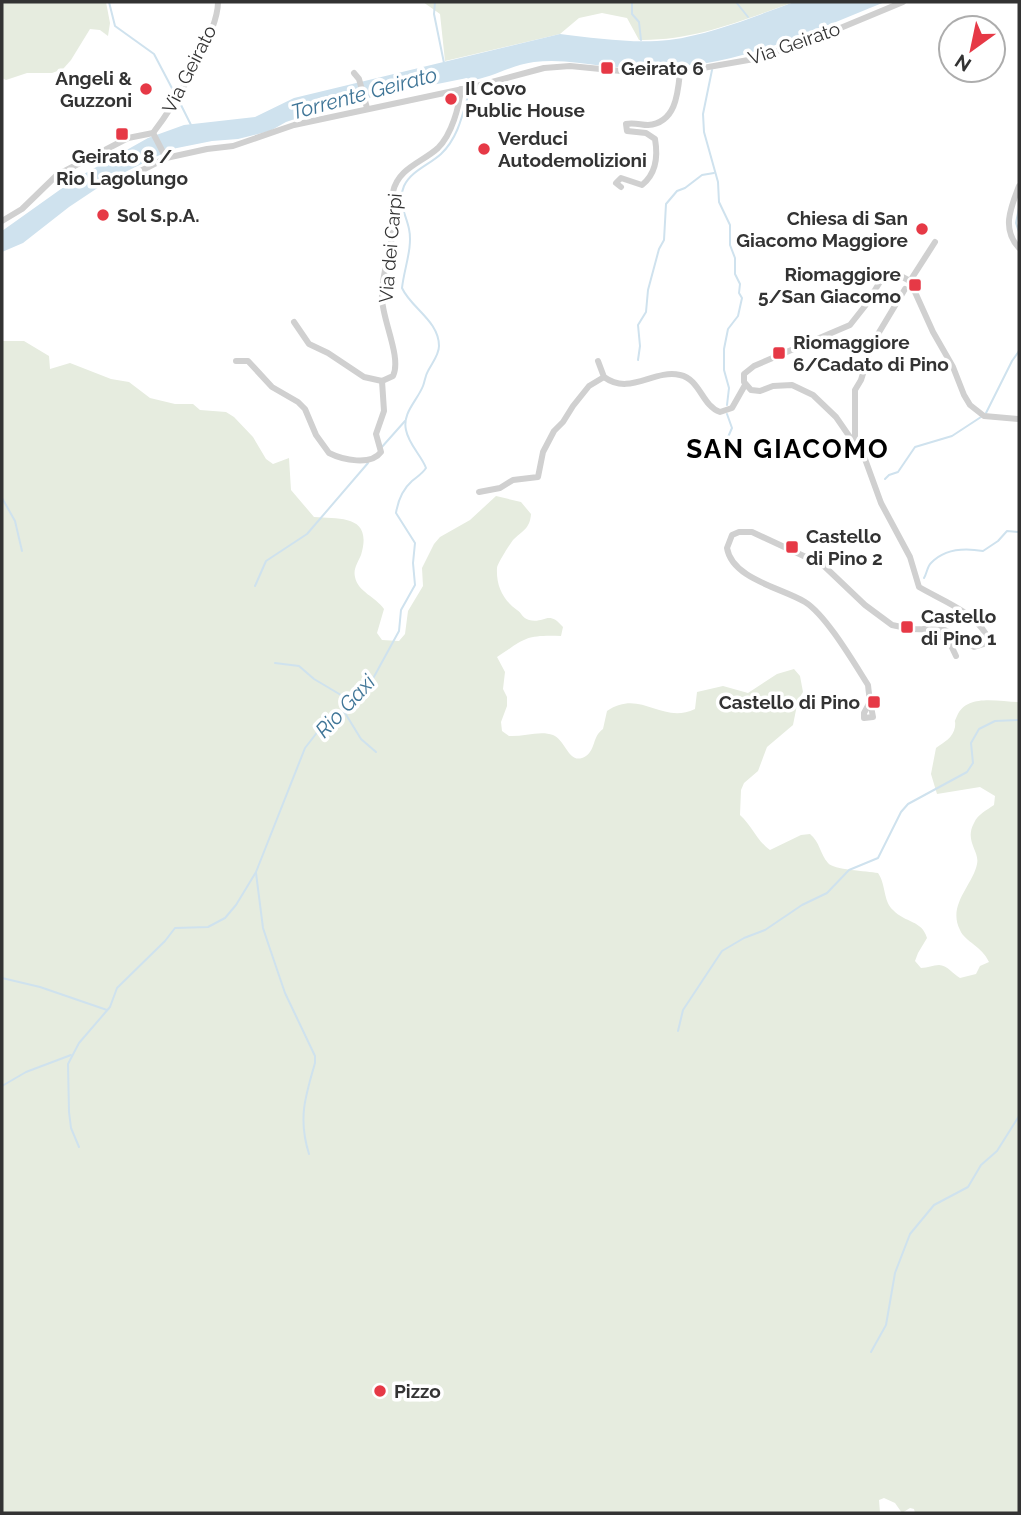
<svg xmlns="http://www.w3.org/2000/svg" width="1021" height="1515" font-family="Raleway,sans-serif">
<rect width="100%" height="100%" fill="#fff"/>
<g fill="#e6ecdf">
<polygon points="2,2 106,2 110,23 108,36 100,30 90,29 71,60 63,69 52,73 27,73 6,80 2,78"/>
<path d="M423,2H794C743,20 695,41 639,40L627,18L602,13L579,18L560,34L445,61L440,14Z"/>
<path d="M2,341H24L49,356L50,369L70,363L111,379L129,382L150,398L175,404H193L200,410L226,412L234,417L253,437L266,459L273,464L289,458L291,490L314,517C341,519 373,515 361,555C358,562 353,569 355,577C358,592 376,597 384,609L377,633L382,640L399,641L405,634L408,611L423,586L422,568L434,544L440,537L470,520L496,496L521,502L531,514C530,529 522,531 513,540C510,544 497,564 497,568C496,586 503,600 517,610C522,613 522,618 529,620C545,624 548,609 563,627L561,636C525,635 526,638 497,657L505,672L503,689L507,697V706L501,722L502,731L509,736C523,737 540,730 553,735C566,740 569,767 586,756C596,749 592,737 603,729L607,711C641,688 661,725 695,709L697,692L723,686L748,693L777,674L794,669L800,676L803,692L798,700L793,725L767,747L758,771L744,783L741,790L740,815C753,827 756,840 770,850L801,835L810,834C820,842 820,854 828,863C833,870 867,871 878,873C886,884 883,901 893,910C905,923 922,920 927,938L918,953L915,961L921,968C928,968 933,965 939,965C947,965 953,974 960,978L976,974L980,966L989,962C982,946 965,942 960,930C947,905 973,885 977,864C980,851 964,841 974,823C978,814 987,810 994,805L995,796L980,787L937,794L931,774L936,748C944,742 953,738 955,727C956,718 953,725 957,716C967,693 999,702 1019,702V1513H915L914,1509L910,1508L902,1513L895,1503L884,1498L879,1500L880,1513H2Z"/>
</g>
<path fill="#cfe2ee" d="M794,2H885C817,29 747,63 672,67C650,68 626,68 603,66C580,63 558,59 534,62C511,65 492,78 469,81L467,78L343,103L286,122L270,131L238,139L212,141L172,149L111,179L69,207L23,243L2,252V231L75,179L148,138L184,125L255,117L294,98L560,34C594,38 635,44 669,40C712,34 753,17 794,2Z"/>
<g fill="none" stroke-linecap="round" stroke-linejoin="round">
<g stroke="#cfe2ee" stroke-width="2">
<polyline points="109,2 115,26 154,54 175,94"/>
<polyline points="435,2 434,14 444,63"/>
<polyline points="632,2 632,14 639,22 641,40"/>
<polyline points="736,2 748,17"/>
<polyline points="712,70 703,114 704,132 718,182 719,202 730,225 730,245 735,258 735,274 740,284 739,293 742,298 738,316 728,329 724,349 724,370 729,388 727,405"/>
<polyline points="178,99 191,125"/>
<polyline points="1019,208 1016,223 1019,232"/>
<polyline points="638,360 640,346 638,325 646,312 648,290 659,249 664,240 666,204 677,191 685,188 702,175 714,173"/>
<polyline points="986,413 1012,361 1019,351"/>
<polyline points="724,446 732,428 727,414"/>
<polyline points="381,448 405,421"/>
<polyline points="885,479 889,475 898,472 915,447 952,436 981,417"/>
<polyline points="2,498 15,521 22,551"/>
<path d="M924,578C927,573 927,567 931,563C945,548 966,548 983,551L998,541L1007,531L1019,532"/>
<polyline points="255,586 266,561 307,534 368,463"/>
<polyline points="275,663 299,666 314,679 346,698 354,699"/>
<polyline points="345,713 361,739 376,752"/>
<path d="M256,873L263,928L269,946L285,993L315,1056V1063C305,1097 298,1119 309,1154"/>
<polyline points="2,978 40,987 107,1010"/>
<polyline points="678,1031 683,1010 722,951 744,938 765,930 802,905 827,893 849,870 878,858 901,812 908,804 967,772 973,763 971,743 979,729 995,721 1019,720"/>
<polyline points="2,1086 26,1072 71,1055"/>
<path d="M79,1147L71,1128L69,1112L68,1064L79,1043L110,1007L117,988L165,941L175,928L208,927L225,918L236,905L256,872L305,748L319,730L340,716L370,684L399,631L401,610L415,585L413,563L415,543L396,513C398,500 403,489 412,481C418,476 422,474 426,468C421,455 409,445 406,430C402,413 417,401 423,386C425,381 425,376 428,371C432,363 439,355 439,346C439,321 411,308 402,288C404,269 413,247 409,229C406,214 397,202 404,186C411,171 429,165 441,154C459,137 463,112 470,89"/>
<polyline points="871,1352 886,1325 895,1273 910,1234 934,1205 968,1187 981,1165 997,1151 1019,1116"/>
</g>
<g stroke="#d0d0d0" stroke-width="6">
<polyline points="354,73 359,79 367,108"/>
<polyline points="153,133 166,158"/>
<polyline points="123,180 166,158 207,149 233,146 294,125 477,86 544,68 570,66 631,72 680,72 754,59 826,34 903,2"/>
<path d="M1019,186C1011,207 1001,229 1019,248"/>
<path d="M621,187L616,183L621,178L642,185C657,173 658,156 655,139L646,133L627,131L626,124C634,122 641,125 648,125C676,123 678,93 680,72"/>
<path d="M2,221L22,209L57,175L128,138L153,133C173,107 218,34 218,2"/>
<polyline points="910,281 935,242"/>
<path d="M294,322L309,344L328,353L364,377L382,381L393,376C402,358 382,319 382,298C381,275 391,252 393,229C394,217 391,204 393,192C398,168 423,162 438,148C452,134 459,107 461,89"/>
<path d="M236,361H248L272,387L298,402L305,409L316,435L329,453C343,460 371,466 381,452L376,434L384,411L382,381"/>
<path d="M598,361L604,377C630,396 653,369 680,375C700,379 702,406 720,412L732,408L745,385"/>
<polyline points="852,439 855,437 855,390 861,380 872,344 905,289"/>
<polyline points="479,492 500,488 513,480 538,477 543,452 554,431 563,422 573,406 589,386 604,377"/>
<polyline points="924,629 927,633 948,639 956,656"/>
<path d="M870,702L864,713V718L873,717C871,707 869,696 868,685C854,663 826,615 805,602C782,588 732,579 727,548L732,535L739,532H752L823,565L865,605L892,625L911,629L945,630L974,647L984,644L986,634C972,611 941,600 919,587L910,557L881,503L865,459L836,417L813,395L792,385L773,386L760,391L751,390L744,382V374L754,366L850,325L865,306L883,277L887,274L895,273L910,281L933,332L953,367L964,395L970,405L984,416L1019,419"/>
</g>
</g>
<g fill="#e63946" stroke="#fff" stroke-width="2.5">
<rect x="600" y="61" width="14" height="14" rx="3.5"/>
<circle cx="146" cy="89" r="7"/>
<circle cx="451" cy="99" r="7"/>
<rect x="115" y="127" width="14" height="14" rx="3.5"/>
<circle cx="484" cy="149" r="7"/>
<circle cx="103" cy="215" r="7"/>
<circle cx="922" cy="229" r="7"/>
<rect x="908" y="278" width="14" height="14" rx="3.5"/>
<rect x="772" y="346" width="14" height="14" rx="3.5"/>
<rect x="785" y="540" width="14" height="14" rx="3.5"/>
<rect x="900" y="620" width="14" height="14" rx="3.5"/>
<rect x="867" y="695" width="14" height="14" rx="3.5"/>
<circle cx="380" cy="1391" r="7"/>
</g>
<g text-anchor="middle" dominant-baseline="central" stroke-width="7" stroke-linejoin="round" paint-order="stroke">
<g font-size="19" fill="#333" stroke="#fff">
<text transform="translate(794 43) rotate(-19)">Via Geirato</text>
<text transform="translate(189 69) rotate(-63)">Via Geirato</text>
<text transform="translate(390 248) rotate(-85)">Via dei Carpi</text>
</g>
<g font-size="19" font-weight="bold" fill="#333" stroke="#fff" text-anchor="start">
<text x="621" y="68">Geirato 6</text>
<text x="132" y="78" text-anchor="end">Angeli &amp;<tspan x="132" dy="22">Guzzoni</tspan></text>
<text x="465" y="88">Il Covo<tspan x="465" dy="22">Public House</tspan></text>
<text x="498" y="138">Verduci<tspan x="498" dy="22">Autodemolizioni</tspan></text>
<text x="122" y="156" text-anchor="middle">Geirato 8 /<tspan x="122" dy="22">Rio Lagolungo</tspan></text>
<text x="117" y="215">Sol S.p.A.</text>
<text x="908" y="218" text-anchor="end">Chiesa di San<tspan x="908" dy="22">Giacomo Maggiore</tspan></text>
<text x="901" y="274" text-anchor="end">Riomaggiore<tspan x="901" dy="22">5/San Giacomo</tspan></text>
<text x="793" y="342">Riomaggiore<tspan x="793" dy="22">6/Cadato di Pino</tspan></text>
<text x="806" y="536">Castello<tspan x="806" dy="22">di Pino 2</tspan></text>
<text x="921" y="616">Castello<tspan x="921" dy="22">di Pino 1</tspan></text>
<text x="860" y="702" text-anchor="end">Castello di Pino</text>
<text x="394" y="1391">Pizzo</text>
</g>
<g font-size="21" font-style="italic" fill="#3f7597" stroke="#fff">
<text transform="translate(364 93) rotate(-15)">Torrente Geirato</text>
<text transform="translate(345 706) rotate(-47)">Rio Gaxi</text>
</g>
<g font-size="26" font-weight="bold" letter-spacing="2" fill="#000" stroke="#fff">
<text x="788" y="449">SAN GIACOMO</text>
</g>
</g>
<rect width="1021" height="1515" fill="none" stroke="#333333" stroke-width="7"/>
<g transform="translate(972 49) rotate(213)"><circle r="33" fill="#ffffff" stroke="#adadad" stroke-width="2"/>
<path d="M0-5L12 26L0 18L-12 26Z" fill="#e63946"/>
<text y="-10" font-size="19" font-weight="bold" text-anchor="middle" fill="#333333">N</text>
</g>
</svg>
